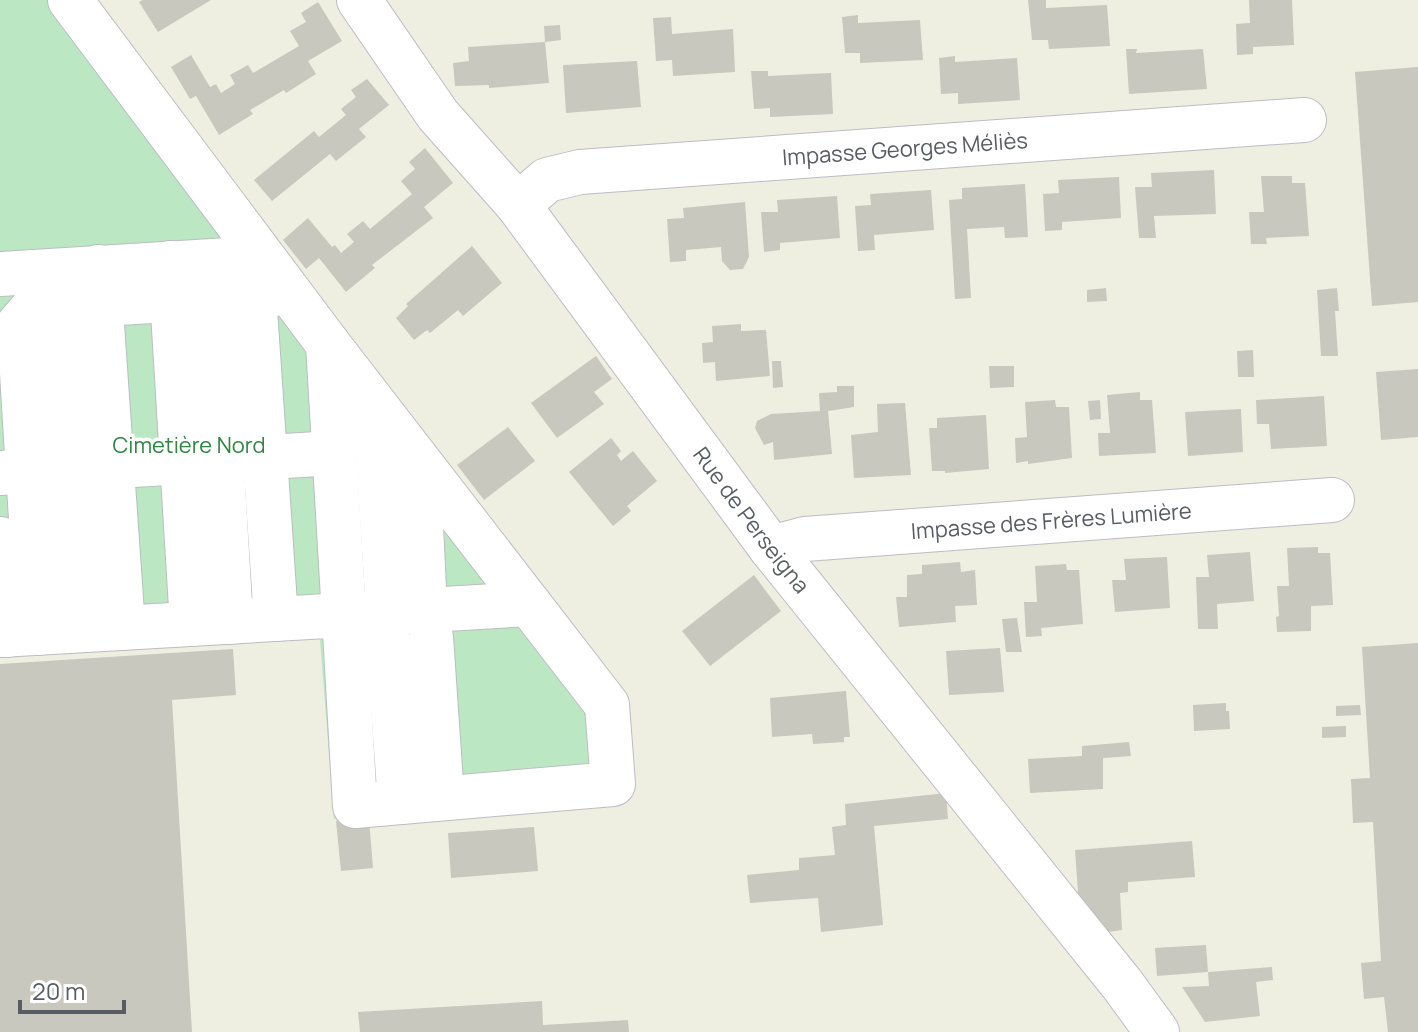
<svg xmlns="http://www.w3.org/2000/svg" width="1418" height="1032" font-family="Manrope,sans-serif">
<rect width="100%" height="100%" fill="#eeeee1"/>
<polygon fill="#bbe8c3" points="0,0 90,0 621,698 627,794 334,819 319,627 0,645"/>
<g fill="#c9c8be">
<polygon points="143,0 211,0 158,32 139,2"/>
<polygon points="1028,0 1046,0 1046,8 1107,5 1110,46 1049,49 1048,40 1032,40"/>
<polygon points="1249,0 1292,0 1294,45 1253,47 1253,54 1237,55 1236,24 1250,23"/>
<polygon points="318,2 342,41 308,61 316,74 286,93 284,90 250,110 253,114 219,135 196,96 190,99 171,67 191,55 210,87 216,84 221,93 235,84 230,75 248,65 253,73 299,46 290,31 306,22 301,13"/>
<polygon points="858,15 858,23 920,20 923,60 860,63 860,53 845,53 842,17"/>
<polygon points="671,17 672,34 733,29 735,72 673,76 672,60 656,61 653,18"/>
<polygon points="560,25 561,40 545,42 544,26"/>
<polygon points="545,42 549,83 489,88 489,85 455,86 453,63 469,61 468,47"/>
<polygon points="1126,49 1137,49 1136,53 1203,49 1207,89 1129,94"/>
<polygon points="955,56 955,62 1017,58 1020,100 958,104 958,93 941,94 939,58"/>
<polygon points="637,61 641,107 566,113 563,65"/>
<polygon points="1418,67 1418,302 1372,306 1355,72"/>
<polygon points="751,71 768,71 768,76 831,73 833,114 770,117 770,108 754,109"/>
<polygon points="367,79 389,105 359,129 366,137 336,161 330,154 272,201 254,180 314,131 319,137 346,115 341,109 356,97 351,90"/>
<polygon points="425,148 453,183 424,207 433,218 372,265 375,268 346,292 319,258 306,269 283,240 308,218 332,247 335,245 341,253 354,242 347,234 363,221 370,229 412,194 401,181 415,169 409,162"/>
<polygon points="1214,170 1216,214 1154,216 1156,238 1139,238 1135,187 1152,187 1151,173"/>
<polygon points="1261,176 1292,176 1292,183 1305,183 1309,236 1266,238 1267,244 1251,244 1249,212 1264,212"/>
<polygon points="1119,177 1121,218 1062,222 1062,230 1045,231 1043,194 1059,193 1058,180"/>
<polygon points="1025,184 1028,237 1005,238 1004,227 967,229 971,298 955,299 949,200 962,199 962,188"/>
<polygon points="931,190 934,230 874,235 875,250 858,251 855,206 871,205 870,194"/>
<polygon points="837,196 840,238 780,243 780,250 764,252 761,212 778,212 777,200"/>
<polygon points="745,202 749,257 743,269 730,270 722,261 721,247 686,250 686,261 670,262 667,219 684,218 683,208"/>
<polygon points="472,246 502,283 463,316 458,310 430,333 427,330 414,340 396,318 408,306 406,304"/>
<polygon points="1106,288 1107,301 1087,302 1087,290"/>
<polygon points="1337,288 1339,311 1335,311 1338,356 1321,356 1317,290"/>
<polygon points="741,324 741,331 766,330 770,376 716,381 715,362 703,363 702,343 713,342 712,326"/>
<polygon points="1253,350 1254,377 1238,377 1237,351"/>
<polygon points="596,356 612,379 594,392 604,404 557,438 531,403"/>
<polygon points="772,361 781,361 783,387 773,388"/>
<polygon points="989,366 1014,366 1014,387 990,388"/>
<polygon points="1418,369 1418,437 1381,440 1376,372"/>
<polygon points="837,386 854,386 854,407 828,411 832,454 774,460 773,442 764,445 755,428 757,421 771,414 820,411 819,393 837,392"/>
<polygon points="1140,392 1140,400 1152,400 1156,453 1099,456 1098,433 1110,433 1107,395"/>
<polygon points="1324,396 1327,446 1271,449 1269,424 1257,424 1256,400"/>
<polygon points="1055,400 1056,407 1069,407 1072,458 1028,464 1028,461 1016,463 1015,438 1027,437 1025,402"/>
<polygon points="1100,400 1101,419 1090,420 1088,401"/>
<polygon points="905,403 911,475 854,478 851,435 878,432 877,404"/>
<polygon points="1241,409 1243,452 1188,456 1185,412"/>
<polygon points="986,415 989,469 945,473 945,471 932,471 929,428 937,428 937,418"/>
<polygon points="508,427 535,461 484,500 457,465"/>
<polygon points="611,438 621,451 617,455 621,461 633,451 657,481 627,506 631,511 613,526 569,472"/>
<polygon points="1318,547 1318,553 1330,553 1333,605 1311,606 1311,631 1277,632 1276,617 1279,616 1277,586 1289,586 1287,548"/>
<polygon points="1250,552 1254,601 1217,604 1218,629 1198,629 1196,577 1209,577 1207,555"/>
<polygon points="1167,557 1170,608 1115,612 1112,580 1126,580 1124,559"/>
<polygon points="960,562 961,572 975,570 977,605 955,606 956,622 899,627 896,597 907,597 907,575 922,574 922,565"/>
<polygon points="1066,564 1067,570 1079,570 1083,624 1041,628 1042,636 1026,637 1024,602 1037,602 1035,566"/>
<polygon points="754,575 781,611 710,666 682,631"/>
<polygon points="1017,618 1022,652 1006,652 1002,619"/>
<polygon points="1418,643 1418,1032 1388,1032 1384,997 1364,999 1361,963 1381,961 1373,822 1353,823 1351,779 1370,778 1362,647"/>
<polygon points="1000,648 1004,692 949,695 946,651"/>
<polygon points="233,649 236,695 172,700 192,1032 0,1032 0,664"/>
<polygon points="846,691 850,737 844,737 844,742 813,744 812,734 772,737 770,698"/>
<polygon points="1226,703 1226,711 1229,711 1230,729 1194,731 1193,705"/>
<polygon points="1360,705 1361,715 1336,716 1336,706"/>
<polygon points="1346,726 1346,737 1322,738 1322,727"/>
<polygon points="1129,742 1131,756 1103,758 1103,789 1030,793 1028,759 1082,756 1082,746"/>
<polygon points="946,793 948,819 874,826 883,925 821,932 818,898 750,903 747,875 799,870 799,858 835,855 832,827 846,825 845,804"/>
<polygon points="369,819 373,868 341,871 336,821"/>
<polygon points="534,827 538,871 451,878 448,833"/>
<polygon points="1192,841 1195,877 1128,882 1128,892 1120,893 1122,930 1101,933 1079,906 1075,850"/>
<polygon points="1206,945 1208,972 1157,976 1155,948"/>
<polygon points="1272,967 1273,980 1256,982 1260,1016 1205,1022 1182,987 1209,986 1208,972"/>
<polygon points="542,1001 543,1025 628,1020 629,1032 360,1032 358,1012"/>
</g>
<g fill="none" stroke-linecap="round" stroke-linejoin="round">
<defs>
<g id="minor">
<path id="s1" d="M359,0L438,115L518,205L771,548L1122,984L1157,1032"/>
<path id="s2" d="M518,205L547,180L580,172L1304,120"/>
<polyline points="170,263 192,624"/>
<polyline points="98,267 123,628"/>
<polyline points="0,274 262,258"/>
<polyline points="254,295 276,619"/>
<polyline points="212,297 231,622"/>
<polyline points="61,306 81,630"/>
<polyline points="328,344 344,615 529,604"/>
<polyline points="375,406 388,612"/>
<polyline points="418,462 425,610"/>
<polyline points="0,473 335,453"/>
<polyline points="0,539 7,635"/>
<path id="s3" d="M771,548L805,539L1332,500"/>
<polyline points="38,633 19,324 33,308 289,293"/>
<polyline points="0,635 344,615 355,806 613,784 607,705 328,344 70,0"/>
<polyline points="431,637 442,798"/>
<polyline points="388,640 400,802"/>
</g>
</defs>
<use href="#minor" stroke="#bcbdc4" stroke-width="46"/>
<use href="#minor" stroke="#fff" stroke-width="44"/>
</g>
<g text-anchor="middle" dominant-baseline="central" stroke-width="7" stroke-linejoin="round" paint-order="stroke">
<g font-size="22" fill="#5a5c64" stroke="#fff">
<text stroke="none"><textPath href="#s2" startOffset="398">Impasse Georges Méliès</textPath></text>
<text stroke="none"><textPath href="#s1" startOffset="652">Rue de Perseigna</textPath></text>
<text stroke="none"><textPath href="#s3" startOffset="282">Impasse des Frères Lumière</textPath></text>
</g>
<g font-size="22" fill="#2e8741" stroke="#fff">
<text x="189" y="445">Cimetière Nord</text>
</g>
</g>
<path d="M20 1000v12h104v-12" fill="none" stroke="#5a5c64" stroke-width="4"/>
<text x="32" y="1000" font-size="24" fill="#5a5c64" stroke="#ffffff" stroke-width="6" paint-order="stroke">20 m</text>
</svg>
